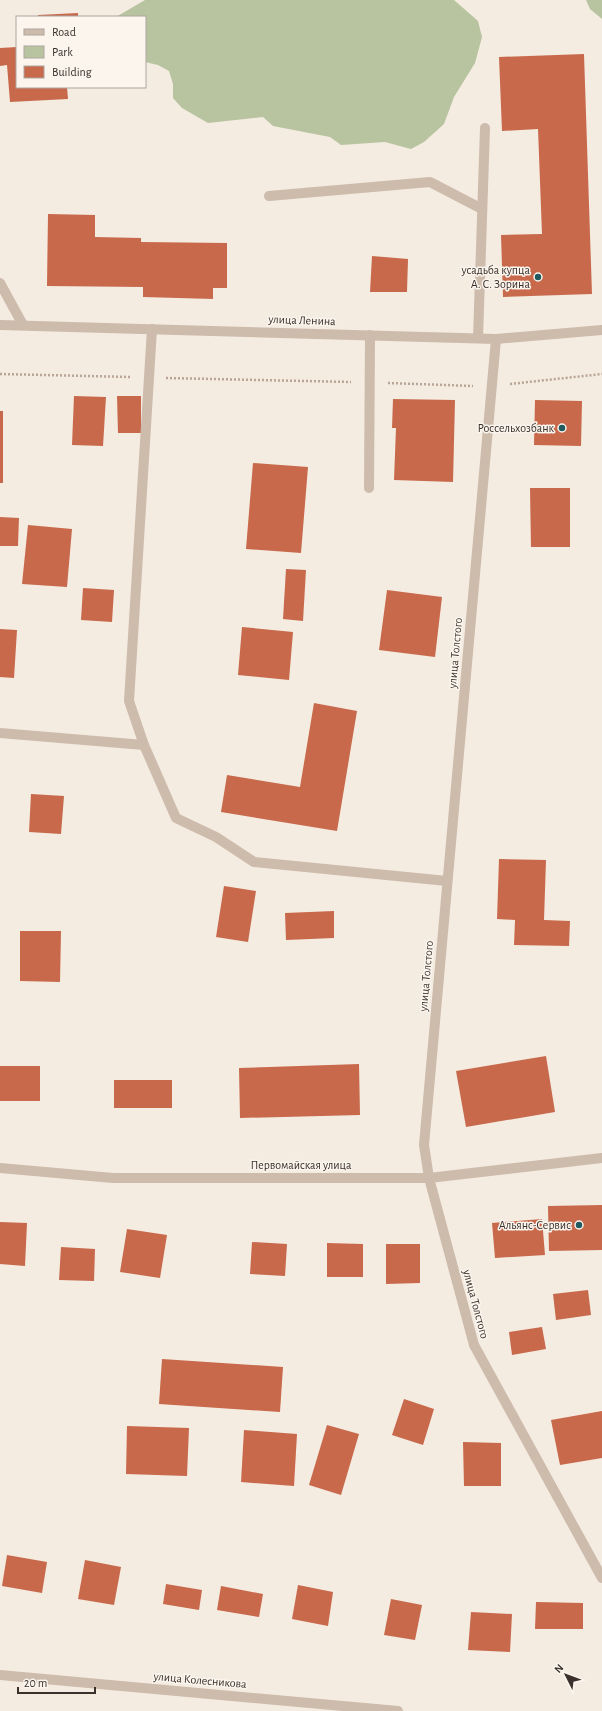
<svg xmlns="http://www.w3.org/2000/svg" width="602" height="1711" font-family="'Alegreya Sans',sans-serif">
<rect width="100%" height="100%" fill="#f4ebe1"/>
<g fill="#b8c4a0">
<polygon points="145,0 454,0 478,21 482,37 475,63 454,97 444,124 424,142 411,149 385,142 341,145 330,137 273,126 263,117 208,123 182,108 173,98 173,84 169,71 158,65 145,62 145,17 116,17"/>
<polygon points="586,0 602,0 602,19 590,9"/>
</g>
<g fill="#c8694b">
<polygon points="78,13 78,17 38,17 38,15"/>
<polygon points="17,47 17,87 67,87 68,99 10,102 7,65 0,66 0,48"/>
<polygon points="584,54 592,294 503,297 501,235 542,234 538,129 502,131 499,57"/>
<polygon points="48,214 95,215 95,237 141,238 141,242 227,243 227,288 213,288 213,299 143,297 143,287 47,286"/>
<polygon points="372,256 408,259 407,292 370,292"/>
<polygon points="74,396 106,397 103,446 72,445"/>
<polygon points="117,396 141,396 141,433 118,433"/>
<polygon points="393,399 455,400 453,482 394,480 396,428 392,428"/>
<polygon points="535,400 582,401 581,446 534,445"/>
<rect x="0" y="411" width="3" height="72"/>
<polygon points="253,463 308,467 301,553 246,549"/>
<polygon points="530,488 570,488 570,547 531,547"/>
<polygon points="0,517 19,518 18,546 0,546"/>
<polygon points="28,525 72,529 67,587 22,584"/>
<polygon points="286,569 306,570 303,621 283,619"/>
<polygon points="83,588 114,590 112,622 81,620"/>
<polygon points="387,590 442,597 435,657 379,650"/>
<polygon points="242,627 293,632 289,680 238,675"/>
<polygon points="0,629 17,630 14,678 0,677"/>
<polygon points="314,703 357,711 337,831 221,812 227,775 300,787"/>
<polygon points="31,794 64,796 61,834 29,832"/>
<polygon points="499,859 546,860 544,920 570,921 569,946 514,945 515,920 497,919"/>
<polygon points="224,886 256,891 248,942 216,937"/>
<polygon points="334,911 334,938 286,940 285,913"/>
<polygon points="20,931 61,931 60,982 20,981"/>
<polygon points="546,1056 555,1112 466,1127 456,1071"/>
<polygon points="359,1064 360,1115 240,1118 239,1068"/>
<rect x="0" y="1066" width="40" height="35"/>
<rect x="114" y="1080" width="58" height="28"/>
<polygon points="602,1205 602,1250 549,1251 548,1206"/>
<polygon points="542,1219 545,1255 495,1258 492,1223"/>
<polygon points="0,1222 27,1223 25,1266 0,1264"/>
<polygon points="127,1229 167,1235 160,1278 120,1272"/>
<polygon points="252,1242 287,1244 285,1276 250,1274"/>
<polygon points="327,1243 363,1244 363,1277 327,1277"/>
<polygon points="386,1244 420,1244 420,1283 386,1284"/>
<polygon points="61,1247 95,1249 94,1281 59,1280"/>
<polygon points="588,1290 591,1315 556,1320 553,1294"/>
<polygon points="542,1327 546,1349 512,1355 509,1332"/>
<polygon points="162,1359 283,1367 280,1412 159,1404"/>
<polygon points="404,1399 434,1409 423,1445 392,1435"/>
<polygon points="602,1411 602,1458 560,1465 551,1420"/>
<polygon points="327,1425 359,1434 341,1495 309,1485"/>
<polygon points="127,1426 189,1428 187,1476 126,1474"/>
<polygon points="244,1430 297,1434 294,1486 241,1482"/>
<polygon points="463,1442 501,1443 501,1486 464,1486"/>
<polygon points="7,1555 47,1562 42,1593 2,1586"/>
<polygon points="85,1560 121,1567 114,1605 78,1599"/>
<polygon points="166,1584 202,1590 199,1610 163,1604"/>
<polygon points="298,1585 333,1592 328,1626 292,1619"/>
<polygon points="221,1586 263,1594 259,1617 217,1610"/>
<polygon points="391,1599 422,1605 415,1640 384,1635"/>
<polygon points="536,1602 583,1603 583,1629 535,1629"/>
<polygon points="471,1612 512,1614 510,1652 468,1650"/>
</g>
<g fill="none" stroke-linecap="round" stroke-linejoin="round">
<g stroke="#b9a596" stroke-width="2.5" stroke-dasharray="2 2" stroke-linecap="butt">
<polyline points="0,374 131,377"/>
<polyline points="166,378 351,382"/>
<polyline points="388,383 473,386"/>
<polyline points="510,384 602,374"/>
</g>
<g stroke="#cdbbac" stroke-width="10">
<polyline points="269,196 430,182 482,209"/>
<polyline points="0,283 23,325"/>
<polyline points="152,329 129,701 144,745 176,818 216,837 254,862 447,881"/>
<polyline points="478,338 485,128"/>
<polyline points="369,488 370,335"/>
<polyline points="0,733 144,745"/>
</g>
<g stroke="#cdbbac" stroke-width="10">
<polyline points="496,339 424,1145 429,1178 474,1345 602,1578"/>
<polyline points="0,1168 113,1178 429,1178 602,1158"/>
</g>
<g stroke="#cdbbac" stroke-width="10">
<polyline points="0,325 496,339 602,330"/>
<polyline points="0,1675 398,1711"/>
</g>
</g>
<g fill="#1f5a5e" stroke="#fbf5ee" stroke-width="1.5">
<circle cx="538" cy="277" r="4"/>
<circle cx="562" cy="428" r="4"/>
<circle cx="579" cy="1225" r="4"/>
</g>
<g text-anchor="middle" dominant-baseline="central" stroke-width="3" stroke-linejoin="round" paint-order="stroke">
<g font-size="12" fill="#3b302b" stroke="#fbf5ee" text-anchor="end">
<text x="530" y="270">усадьба купца<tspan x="530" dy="14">А. С. Зорина</tspan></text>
<text x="554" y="428">Россельхозбанк</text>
<text x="571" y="1225">Альянс-Сервис</text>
</g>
<g font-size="12" fill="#3b302b" stroke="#fbf5ee">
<text transform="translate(302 320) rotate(2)">улица Ленина</text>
<text transform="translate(455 653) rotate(-85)">улица Толстого</text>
<text transform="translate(426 976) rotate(-85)">улица Толстого</text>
<text x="301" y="1165">Первомайская улица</text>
<text transform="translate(476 1304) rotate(75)">улица Толстого</text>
<text transform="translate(200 1680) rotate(5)">улица Колесникова</text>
</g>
</g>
<rect x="16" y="16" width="130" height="72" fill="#fbf5ee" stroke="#aea6a0"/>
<rect x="24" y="29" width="20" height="6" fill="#cdbbac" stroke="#aea6a0"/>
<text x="52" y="36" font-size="12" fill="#3b302b">Road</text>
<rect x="24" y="46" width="20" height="12" fill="#b8c4a0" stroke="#aea6a0"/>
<text x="52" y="56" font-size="12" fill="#3b302b">Park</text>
<rect x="24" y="66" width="20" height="12" fill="#c8694b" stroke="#aea6a0"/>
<text x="52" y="76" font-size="12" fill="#3b302b">Building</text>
<g transform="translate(566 1675) rotate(312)" stroke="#fbf5ee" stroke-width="3" paint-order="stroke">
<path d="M0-3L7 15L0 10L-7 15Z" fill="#3b302b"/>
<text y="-6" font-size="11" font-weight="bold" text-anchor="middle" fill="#3b302b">N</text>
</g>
<path d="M18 1687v6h77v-6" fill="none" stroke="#3b302b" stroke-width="2"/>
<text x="24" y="1687" font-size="12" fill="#3b302b" stroke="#fbf5ee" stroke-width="3" paint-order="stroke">20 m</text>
</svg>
